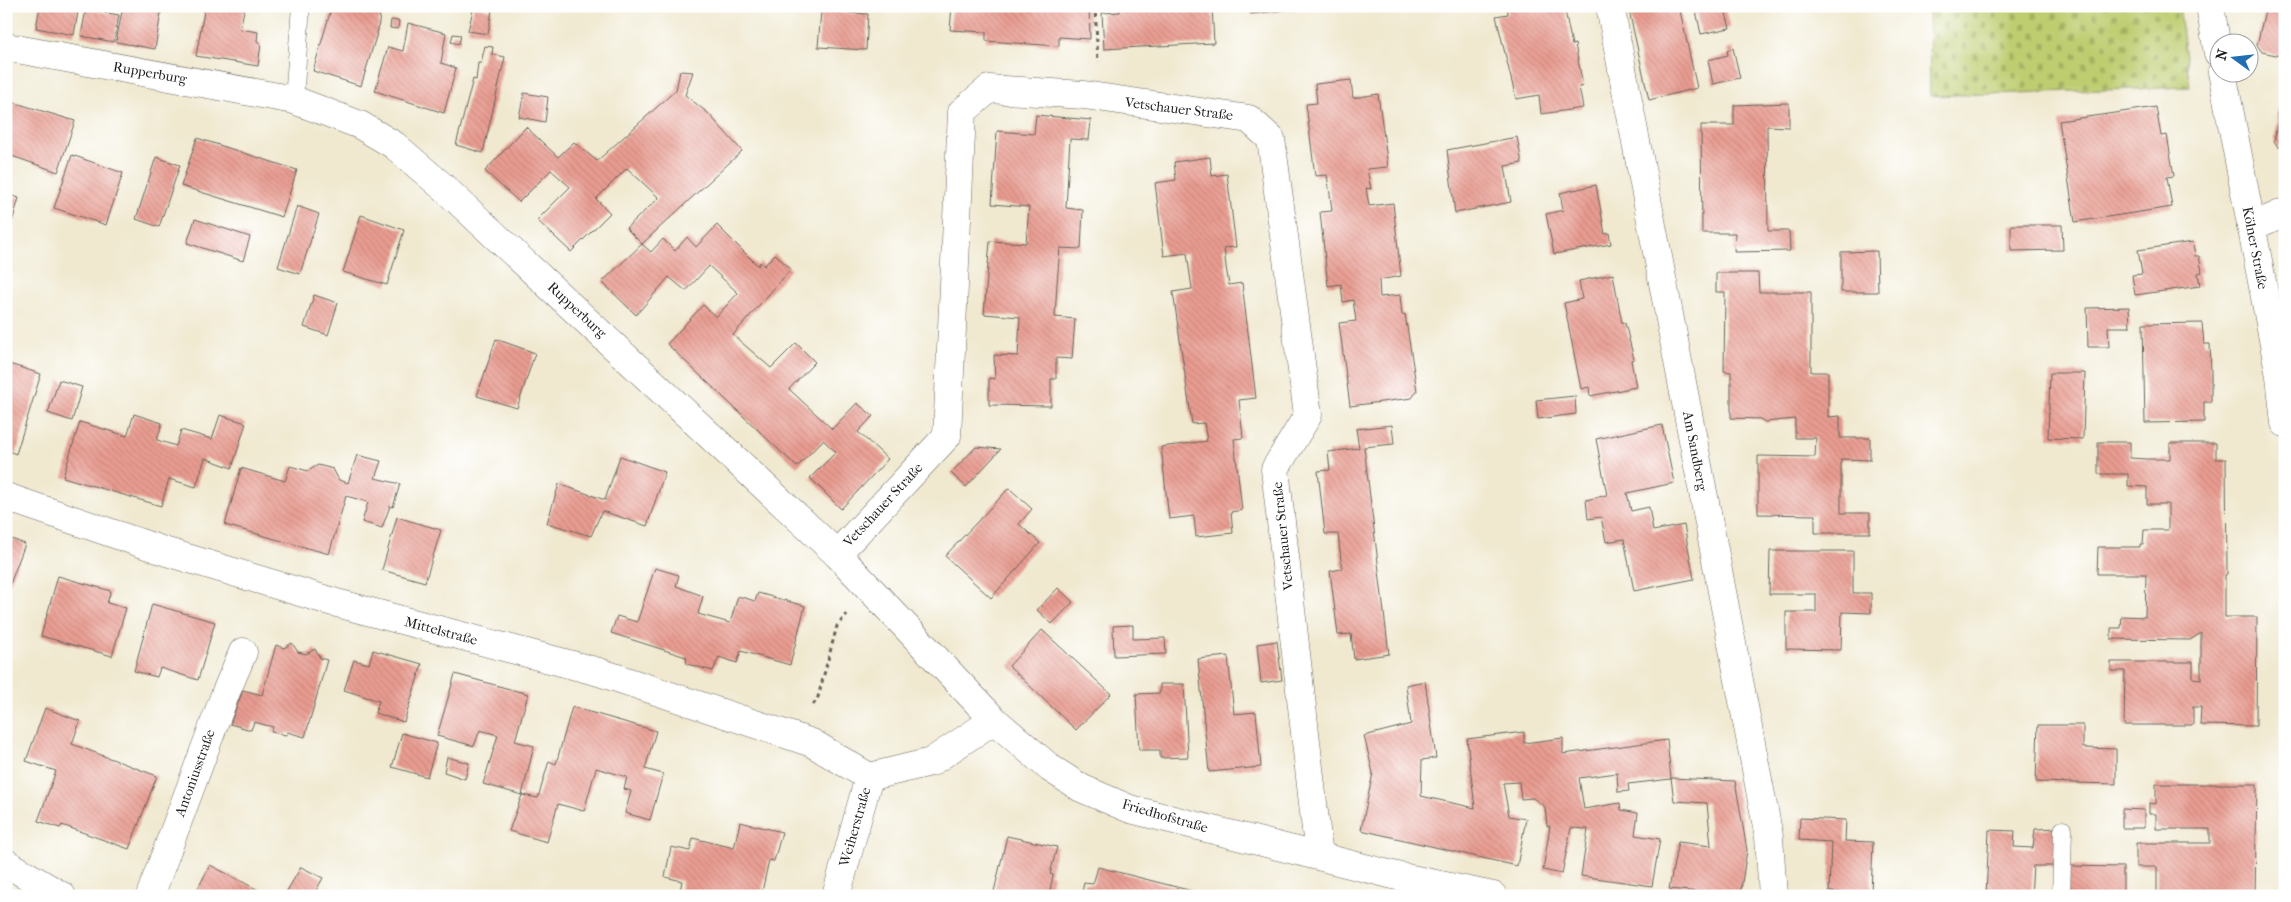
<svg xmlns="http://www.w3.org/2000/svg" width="2291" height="902" font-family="'IM FELL French Canon',serif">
<defs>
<pattern id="cemetery-stones" width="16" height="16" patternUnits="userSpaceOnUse" patternTransform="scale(1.25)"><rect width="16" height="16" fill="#bdcd6f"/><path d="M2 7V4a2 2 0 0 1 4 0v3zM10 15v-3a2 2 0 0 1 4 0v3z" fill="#a2af60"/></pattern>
<pattern id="building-back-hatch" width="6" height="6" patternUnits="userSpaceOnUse" patternTransform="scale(1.25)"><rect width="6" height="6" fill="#e99c91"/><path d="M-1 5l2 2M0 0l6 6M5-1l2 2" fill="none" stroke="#c7867c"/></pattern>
</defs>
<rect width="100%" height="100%" fill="#fff"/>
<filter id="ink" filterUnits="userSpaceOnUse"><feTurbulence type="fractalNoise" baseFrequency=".02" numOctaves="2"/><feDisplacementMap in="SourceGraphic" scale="10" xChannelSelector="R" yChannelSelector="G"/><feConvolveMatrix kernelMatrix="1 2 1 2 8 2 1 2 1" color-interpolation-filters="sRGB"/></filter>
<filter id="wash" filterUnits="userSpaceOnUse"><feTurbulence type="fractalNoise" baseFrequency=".0096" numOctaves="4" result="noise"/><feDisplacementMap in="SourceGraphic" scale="20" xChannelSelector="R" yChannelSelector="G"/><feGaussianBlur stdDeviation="1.12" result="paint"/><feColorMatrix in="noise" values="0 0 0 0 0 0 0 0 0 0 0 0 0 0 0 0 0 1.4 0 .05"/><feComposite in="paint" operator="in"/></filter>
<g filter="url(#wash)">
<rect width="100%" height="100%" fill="#f0e9d0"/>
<polygon fill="url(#cemetery-stones)" stroke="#6c7446" points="1929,6 2179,6 2190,87 1930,96"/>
<g id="blocks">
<g fill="url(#building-back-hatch)">
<polygon points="40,6 79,6 74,35 36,28"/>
<polygon points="123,6 162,6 155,49 116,42"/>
<polygon points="205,6 245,6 240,29 258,32 257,41 261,44 258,66 196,56"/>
<polygon points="332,6 381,6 378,30 361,86 313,71"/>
<polygon points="474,6 492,10 488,34 468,31"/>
<polygon points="952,6 1089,6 1090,39 1059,37 1059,46 986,41 986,32 950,30"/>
<polygon points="1120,6 1212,6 1214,43 1104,49 1102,13 1120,12"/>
<polygon points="1250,6 1310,6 1311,7 1251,14"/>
<polygon points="1507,6 1564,6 1572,45 1575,44 1583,86 1579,87 1583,108 1541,114 1539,95 1516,99 1496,16 1508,14"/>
<polygon points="1628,6 1679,6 1697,88 1649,100"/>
<polygon points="1695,6 1724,6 1730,28 1701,34"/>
<polygon points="2266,6 2285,6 2285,57 2262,52 2257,45"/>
<polygon points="86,9 119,15 114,42 81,36"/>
<polygon points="821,11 868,14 866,50 818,47"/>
<polygon points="391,20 399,21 398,29 390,28"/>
<polygon points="408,23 446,33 441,63 456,68 444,113 375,91 388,47 403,51"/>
<polygon points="453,34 461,35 459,44 451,42"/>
<polygon points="485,46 493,47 492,54 505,57 483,153 456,145 473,79 476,80 478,63 481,63"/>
<polygon points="1733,48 1740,78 1713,84 1708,60 1728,55 1727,50"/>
<polygon points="680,71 693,72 685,95 708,113 742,151 642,244 626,228 659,198 627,168 596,199 610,213 571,252 537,220 570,187 551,170 519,202 485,171 526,127 558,157 574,142 597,161 676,90"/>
<polygon points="1351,80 1353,98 1378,94 1388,167 1367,169 1371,189 1366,188 1369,206 1393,203 1401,276 1379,280 1380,297 1400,295 1402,315 1405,314 1417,391 1412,398 1350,406 1339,323 1356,321 1353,300 1343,302 1341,284 1328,286 1320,212 1332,211 1330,194 1327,175 1315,176 1306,104 1317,103 1315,84"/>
<polygon points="2285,81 2285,149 2278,147 2274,141 2278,120 2277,114"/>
<polygon points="524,93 548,97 545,122 519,117"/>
<polygon points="6,100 75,121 58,172 6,154"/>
<polygon points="1789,103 1789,127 1767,126 1768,231 1789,231 1790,251 1734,252 1735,233 1702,233 1701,125 1734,125 1734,105"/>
<polygon points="2156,107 2161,136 2167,135 2174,176 2167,177 2172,207 2075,222 2059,121"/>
<polygon points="1036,115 1091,120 1089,140 1070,139 1066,208 1083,210 1081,249 1060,248 1057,283 1055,317 1075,319 1072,359 1056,358 1056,379 1051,379 1051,406 989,405 989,378 995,379 994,355 1018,356 1020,317 984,314 990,241 1026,243 1029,207 992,204 997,131 1034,134"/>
<polygon points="1517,137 1522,163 1505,166 1511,202 1455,213 1447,150"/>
<polygon points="197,138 297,170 282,217 181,186"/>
<polygon points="72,155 123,173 106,225 54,208"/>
<polygon points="156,157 180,165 159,227 136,219"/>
<polygon points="1210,157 1212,176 1227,174 1236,247 1224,248 1226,267 1229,285 1242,283 1256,398 1239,400 1243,438 1234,439 1242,510 1231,512 1233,533 1196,537 1194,516 1169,519 1161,447 1207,441 1204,423 1192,424 1173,292 1192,289 1187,253 1164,256 1155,183 1176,180 1174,162"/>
<polygon points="1596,185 1605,234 1609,233 1611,244 1554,254 1546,214 1563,210 1560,193"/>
<polygon points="6,194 19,198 8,236 6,235"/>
<polygon points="297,206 319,214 300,274 278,267"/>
<polygon points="361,215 404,230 387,285 343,272"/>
<polygon points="195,219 250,237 243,261 187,243"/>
<polygon points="717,225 758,266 760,262 764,266 775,254 791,269 733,335 771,368 796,343 815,362 789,389 832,429 857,403 873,416 858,432 888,459 841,509 810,478 836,452 823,440 797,467 667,344 703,305 716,317 738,293 709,266 686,291 669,277 636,315 602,282 642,244 651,252 663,239 675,251 687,237 696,247"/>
<polygon points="2011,225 2062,225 2063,250 2011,251"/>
<polygon points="2193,242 2195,256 2199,256 2202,272 2198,273 2200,286 2135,295 2132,275 2142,274 2138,250"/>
<polygon points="1877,251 1878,292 1841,292 1841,252"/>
<polygon points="1716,273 1758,273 1759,292 1811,292 1811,372 1828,372 1828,417 1840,416 1840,438 1870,438 1870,460 1841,459 1841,513 1870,513 1870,533 1815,533 1815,515 1758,514 1758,456 1815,457 1816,438 1795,438 1795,419 1765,422 1760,419 1731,418 1731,372 1724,371 1725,292 1716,292"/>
<polygon points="1613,274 1622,323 1625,323 1634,359 1631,360 1636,387 1590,396 1589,387 1581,389 1564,303 1582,299 1579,281"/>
<polygon points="314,295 338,303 328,335 304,327"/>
<polygon points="2129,307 2130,327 2108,327 2109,347 2088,347 2087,308"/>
<polygon points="2202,323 2204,344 2210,344 2211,372 2211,402 2204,402 2204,422 2145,423 2143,324"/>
<polygon points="496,339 535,353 517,408 477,396"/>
<polygon points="6,363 41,374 16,454 6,450"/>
<polygon points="2050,373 2085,373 2083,439 2048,438"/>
<polygon points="59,380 82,387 72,421 48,413"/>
<polygon points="1575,396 1576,414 1538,419 1536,400"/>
<polygon points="134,414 162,423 157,440 176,446 181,430 212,439 220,415 246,423 232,468 205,458 196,487 169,479 161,506 63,477 80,422 127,436"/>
<polygon points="1392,425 1394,444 1364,447 1389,654 1354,659 1351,634 1338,635 1330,571 1342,569 1338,534 1325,534 1318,471 1330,470 1328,452 1359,448 1356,429"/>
<polygon points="1662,425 1674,483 1627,493 1631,511 1649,507 1653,531 1684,525 1694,579 1634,591 1624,539 1606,542 1601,517 1588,519 1586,500 1607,495 1596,439"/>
<polygon points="2098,442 2130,442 2130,458 2146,459 2170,459 2170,443 2216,443 2216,459 2226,459 2227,574 2225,575 2225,617 2257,617 2256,726 2200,725 2201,707 2193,707 2193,725 2124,725 2125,671 2111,671 2111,662 2193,662 2193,678 2201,679 2201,633 2190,640 2111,639 2111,628 2121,628 2122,616 2145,617 2146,574 2097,574 2098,547 2140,547 2140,544 2143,544 2144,530 2168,530 2168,504 2147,504 2147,487 2128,486 2128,474 2098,474"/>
<polygon points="976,447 1001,449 966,487 951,473"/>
<polygon points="357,455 381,461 375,478 400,484 393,507 390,506 382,528 362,522 368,502 346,496 329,554 225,525 241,468 285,481 290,466 308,471 318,465 333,469 339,480 348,483"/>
<polygon points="620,456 665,472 647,526 602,511 591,536 547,523 559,484 605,500"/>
<polygon points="1009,488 1032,509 1019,524 1040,543 991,598 945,556"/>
<polygon points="397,517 441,530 425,582 382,570"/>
<polygon points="6,537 25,544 6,595"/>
<polygon points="1770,551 1853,551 1853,593 1871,593 1871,613 1842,612 1841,650 1786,649 1786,612 1816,612 1816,594 1769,594"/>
<polygon points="655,568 679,575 676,586 703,596 698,614 730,623 738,596 755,601 758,593 805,606 790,665 741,651 737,663 719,657 713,671 687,664 686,657 611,633 617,616 637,622"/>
<polygon points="58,576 111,591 107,603 126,608 112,656 41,636"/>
<polygon points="1058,588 1073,602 1052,624 1037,610"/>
<polygon points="152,604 215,622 198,680 160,668 157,677 134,671"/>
<polygon points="1133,625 1133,639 1165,638 1166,654 1114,656 1113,626"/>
<polygon points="1042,630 1111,694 1076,730 1009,666"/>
<polygon points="1277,641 1282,680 1261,683 1257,644"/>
<polygon points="292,643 298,652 306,654 315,649 320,658 327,660 305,737 287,732 286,735 271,732 273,727 254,722 251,730 230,724 243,690 262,695 276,645 284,648"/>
<polygon points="373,650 422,664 404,722 375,713 379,701 344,690 354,660 369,664"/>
<polygon points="1228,656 1234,714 1256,712 1261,767 1209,772 1198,659"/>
<polygon points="455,674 528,694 515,741 534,746 522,795 483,784 498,735 480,730 474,746 437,736"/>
<polygon points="1425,681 1436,758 1422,760 1421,796 1475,808 1467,739 1524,732 1524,743 1563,738 1563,754 1667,740 1671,779 1628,784 1629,791 1618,792 1617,773 1579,778 1584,809 1620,803 1621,810 1638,813 1635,835 1660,839 1652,886 1581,876 1588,829 1571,828 1562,874 1543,870 1550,826 1547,826 1545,807 1533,798 1521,799 1519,782 1503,783 1509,816 1526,819 1517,866 1361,830 1373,773 1364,736 1411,724 1406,685"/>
<polygon points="1160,684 1184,684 1188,757 1160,758 1160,750 1139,750 1136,694 1160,693"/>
<polygon points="572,707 656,731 645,769 663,774 650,820 625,813 631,791 624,789 627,777 596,768 584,811 558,804 547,842 509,831 522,795 538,798 549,761 556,764"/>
<polygon points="45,708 80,721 72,744 157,776 129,849 62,825 60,828 38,821 56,771 26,761"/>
<polygon points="2038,725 2083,725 2083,748 2116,749 2116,784 2036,782"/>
<polygon points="402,733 437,743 427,777 392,767"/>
<polygon points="447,757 469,763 465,779 444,772"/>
<polygon points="1671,778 1735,781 1747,850 1740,896 1669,889 1678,842 1711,846 1707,803 1674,801"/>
<polygon points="2156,784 2257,784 2255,896 2157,896 2157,867 2136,867 2136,843 2210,843 2210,829 2156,829 2156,814 2149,814 2149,803 2156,804"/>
<polygon points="2122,809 2144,810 2144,828 2122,828"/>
<polygon points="1800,818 1846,820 1845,841 1873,842 1871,894 1829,892 1831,842 1799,840"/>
<polygon points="740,822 782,832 774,861 769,860 761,896 679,896 682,881 665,877 671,847 690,851 693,838 734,848"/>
<polygon points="2060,828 2054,866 2033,866 2031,896 1986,896 1989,830 2015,831 2014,847 2033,848 2035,829"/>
<polygon points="1007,836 1057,847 1050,874 1053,875 1049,896 993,896"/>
<polygon points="210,865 270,896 194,896"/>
<polygon points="2066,866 2123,867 2123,896 2067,896"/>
<polygon points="301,867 323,878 313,896 284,896"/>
<polygon points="1098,867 1196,892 1195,896 1081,896 1084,883 1093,884"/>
</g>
</g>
</g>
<g filter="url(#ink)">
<use href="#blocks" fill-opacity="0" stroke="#66645b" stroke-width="1"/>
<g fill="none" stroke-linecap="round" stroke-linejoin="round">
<defs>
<g id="service">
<polyline points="294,100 301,6"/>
<polyline points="2061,896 2063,830"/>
</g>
<g id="minor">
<polyline points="1610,6 1769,837 1773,896"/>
<polyline points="2210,6 2218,53"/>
<polyline points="6,47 294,100 360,125 394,145 443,187 837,554 994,720 1050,768 1081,788 1130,809 1397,876 1493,896"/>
<polyline points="2222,72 2280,376 2285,423"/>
<polyline points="2251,227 2285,212"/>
<polyline points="6,497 167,552 333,602 599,672 812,743 869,777"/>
<polyline points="837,554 947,436 962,112 989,89 1084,95 1249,119 1271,139 1308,415 1275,469 1319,856"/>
<polyline points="6,863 62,896"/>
<polyline points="150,896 226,692 243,652"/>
<polyline points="836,896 869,777 931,762 994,720"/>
</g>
</defs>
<use href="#service" stroke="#66645b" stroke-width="19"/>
<use href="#minor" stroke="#66645b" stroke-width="29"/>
<g stroke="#66645b" stroke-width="3" stroke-dasharray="4 4" stroke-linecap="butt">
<polyline points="1095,6 1098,62"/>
<polyline points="813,705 818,697 837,626 847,614"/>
</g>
<use href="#service" stroke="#fff" stroke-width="18"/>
<use href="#minor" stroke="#fff" stroke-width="28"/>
</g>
</g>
<g text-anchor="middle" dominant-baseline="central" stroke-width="4.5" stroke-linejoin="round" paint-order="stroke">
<g font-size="14" fill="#1c1c1c" stroke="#fff">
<text transform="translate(150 73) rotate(10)">Rupperburg</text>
<text transform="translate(1179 109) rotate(7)">Vetschauer Straße</text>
<text transform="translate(2255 248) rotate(79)">Kölner Straße</text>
<text transform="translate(577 310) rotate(43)">Rupperburg</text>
<text transform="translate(1695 451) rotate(79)">Am Sandberg</text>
<text transform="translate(883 505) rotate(-47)">Vetschauer Straße</text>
<text transform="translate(1283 536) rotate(-96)">Vetschauer Straße</text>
<text transform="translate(441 631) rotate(15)">Mittelstraße</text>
<text transform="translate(195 773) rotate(-70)">Antoniusstraße</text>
<text transform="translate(1165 816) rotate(16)">Friedhofstraße</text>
<text transform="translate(855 827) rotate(-74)">Weiherstraße</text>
</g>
</g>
<rect width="2291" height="902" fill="none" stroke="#fff" stroke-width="25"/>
<g transform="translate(2234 58) rotate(285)"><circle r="24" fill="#ffffff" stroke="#a4a4a4"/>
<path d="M0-4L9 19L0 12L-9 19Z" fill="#1f6fb2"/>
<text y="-8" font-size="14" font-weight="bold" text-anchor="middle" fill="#1c1c1c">N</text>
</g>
</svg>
